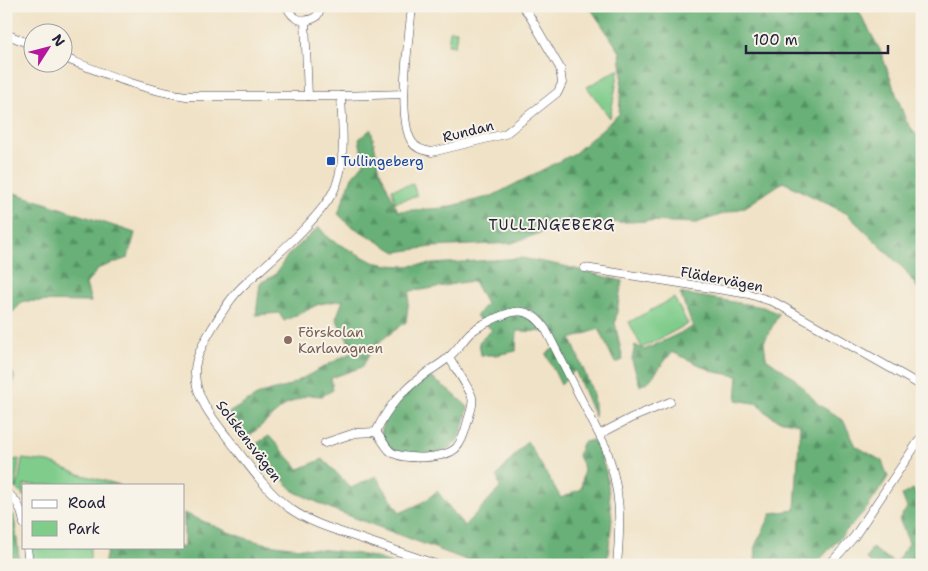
<svg xmlns="http://www.w3.org/2000/svg" width="928" height="571" font-family="'Shantell Sans',sans-serif">
<defs>
<pattern id="forest-firs" width="22" height="20" patternUnits="userSpaceOnUse" patternTransform="scale(1.25)"><rect width="22" height="20" fill="#67b077"/><path d="M5 1l3.5 6h-7zM16 11l3.5 6h-7z" fill="#548f63"/></pattern>
</defs>
<rect width="100%" height="100%" fill="#f7f3e8"/>
<filter id="ink" filterUnits="userSpaceOnUse"><feTurbulence type="fractalNoise" baseFrequency=".02" numOctaves="2"/><feDisplacementMap in="SourceGraphic" scale="10" xChannelSelector="R" yChannelSelector="G"/><feConvolveMatrix kernelMatrix="1 2 1 2 8 2 1 2 1" color-interpolation-filters="sRGB"/></filter>
<filter id="wash" filterUnits="userSpaceOnUse"><feTurbulence type="fractalNoise" baseFrequency=".0096" numOctaves="4" result="noise"/><feDisplacementMap in="SourceGraphic" scale="20" xChannelSelector="R" yChannelSelector="G"/><feGaussianBlur stdDeviation="1.12" result="paint"/><feColorMatrix in="noise" values="0 0 0 0 0 0 0 0 0 0 0 0 0 0 0 0 0 1.4 0 .05"/><feComposite in="paint" operator="in"/></filter>
<g filter="url(#wash)">
<rect width="100%" height="100%" fill="#f0e2c6"/>
<g fill="url(#forest-firs)" stroke="#446959">
<polygon points="589,6 856,6 880,50 906,121 922,142 922,295 905,270 846,213 783,182 745,207 696,223 648,221 563,225 512,243 432,247 396,252 348,224 338,214 352,177 364,163 359,139 371,129 380,171 398,211 444,208 492,196 575,153 619,114 622,72 620,52"/>
<polygon points="6,190 135,233 128,258 99,268 86,284 91,302 24,301 6,319"/>
<path d="M319,227L329,239L373,262L388,265L404,266L522,258L564,266L622,281L615,323L623,360L615,363L599,329L571,339L593,393L595,417L575,370L561,385L546,354L560,344L553,332L517,331L516,351L496,355H481L479,342L492,330L476,316L486,304L474,281C452,283 432,290 410,291L406,322L383,339L372,350L362,367L331,378L333,390L322,396L308,395L287,404L243,441L225,415L260,394L286,387L354,351L336,319L343,300L319,304L284,321L279,313L256,315L260,283L275,275L288,255Z"/>
<polygon points="680,293 763,307 779,314 764,342 766,358 794,378 818,404 843,420 856,446 882,461 888,477 868,507 815,565 755,565 756,544 772,513 795,510 800,424 778,420 768,414 759,404 736,400 738,376 715,372 672,352 650,380 640,386 632,360 635,345 644,350 693,327"/>
<polygon points="6,359 14,376 7,431 6,431"/>
<path d="M427,375L449,390L468,407C465,419 464,434 455,443C440,461 375,460 382,427C387,407 412,386 427,375Z"/>
<polygon points="269,436 299,469 323,459 351,488 376,476 400,513 425,501 437,491 464,526 500,488 497,476 527,441 561,498 581,489 584,468 578,456 582,443 592,440 596,443 606,472 612,519 607,565 481,565 474,563 334,510 295,492 251,447"/>
<polygon points="913,489 922,503 922,565 874,565 866,559 872,548 895,563 909,543 899,519 907,508 902,495"/>
<polygon points="6,510 14,515 20,565 6,565"/>
<path d="M184,513C213,525 243,541 275,545C315,551 357,548 396,565H104L108,547H184Z"/>
</g>
<g fill="#7fcc8b" stroke="#507763">
<polygon points="450,30 457,31 455,46 448,45"/>
<polygon points="619,69 610,118 587,87"/>
<polygon points="413,184 417,196 395,202 392,189"/>
<polygon points="674,298 688,324 642,348 629,322"/>
<polygon points="19,459 15,489 6,484 6,461"/>
<polygon points="22,459 49,462 79,474 120,485 24,485 24,497 17,490"/>
<polygon points="27,547 90,547 90,558 88,565 29,565"/>
</g>
</g>
<g filter="url(#ink)">
<g fill="none" stroke-linecap="round" stroke-linejoin="round">
<defs>
<g id="street">
<path d="M287,6C292,20 304,24 316,17L323,6"/>
<path d="M413,6L411,16C408,45 397,119 412,142C416,149 425,151 432,152L505,134L558,92L562,83L560,68L528,13L522,6"/>
<polyline points="305,21 308,96"/>
<polyline points="6,34 32,45"/>
<path d="M62,57C103,73 142,90 186,96H341L404,94"/>
<path d="M341,96C342,124 347,164 334,190C319,220 272,259 246,283C230,297 219,317 208,335C202,346 194,361 195,374C196,398 213,419 227,437C246,461 264,489 289,508C310,523 335,530 359,538C385,547 411,556 438,565"/>
<polyline points="585,268 749,294 774,302 922,386"/>
<path d="M376,432C381,438 385,446 390,451C402,461 445,459 456,448C463,441 466,428 468,420C470,413 474,404 472,397C468,386 455,368 449,357"/>
<polyline points="600,434 631,418 670,402"/>
<path d="M325,443L355,433L376,432C387,407 403,390 425,374C433,368 443,363 450,356C458,349 463,340 470,333C476,328 483,324 490,321C513,309 530,305 546,330L606,448C621,492 621,519 617,565"/>
<path d="M6,492C18,501 22,510 24,524"/>
<polyline points="27,547 29,565"/>
<polyline points="829,565 854,537 922,436"/>
</g>
</defs>
<use href="#street" stroke="#413f50" stroke-width="9"/>
<use href="#street" stroke="#fff" stroke-width="8"/>
</g>
</g>
<rect fill="#1a4fb4" stroke="#f7f3e8" stroke-width="2" x="326" y="156" width="10" height="10" rx="2.5"/>
<circle fill="#8d6e63" stroke="#f7f3e8" stroke-width="2" cx="288" cy="340" r="5"/>
<g text-anchor="middle" dominant-baseline="central" stroke-width="4" stroke-linejoin="round" paint-order="stroke">
<g font-size="14" fill="#22223b" stroke="#f7f3e8">
<text transform="translate(468 131) rotate(-14)">Rundan</text>
<text transform="translate(722 279) rotate(11)">Flädervägen</text>
<text transform="translate(249 441) rotate(53)">Solskensvägen</text>
</g>
<g font-size="14" fill="#164399" stroke="#f7f3e8" text-anchor="start">
<text x="341" y="161">Tullingeberg</text>
</g>
<g font-size="14" fill="#785e54" stroke="#f7f3e8" text-anchor="start">
<text x="298" y="332">Förskolan<tspan x="298" dy="16">Karlavagnen</tspan></text>
</g>
<g font-size="15" letter-spacing="1" fill="#22223b" stroke="#f7f3e8">
<text x="552" y="225">TULLINGEBERG</text>
</g>
</g>
<rect width="928" height="571" fill="none" stroke="#f7f3e8" stroke-width="25"/>
<rect x="22" y="484" width="162" height="65" fill="#f7f3e8" stroke="#a29fa3"/>
<rect x="32" y="500" width="25" height="8" fill="#ffffff" stroke="#a29fa3"/>
<text x="68" y="508" font-size="15" fill="#22223b">Road</text>
<rect x="32" y="521" width="25" height="15" fill="#7fcc8b" stroke="#a29fa3"/>
<text x="68" y="534" font-size="15" fill="#22223b">Park</text>
<g transform="translate(48 48) rotate(54)"><circle r="24" fill="#f7f3e8" stroke="#a29fa3"/>
<path d="M0-4L9 19L0 12L-9 19Z" fill="#b5179e"/>
<text y="-8" font-size="14" font-weight="bold" text-anchor="middle" fill="#22223b">N</text>
</g>
<path d="M746 45v8h142v-8" fill="none" stroke="#22223b" stroke-width="2.5"/>
<text x="753" y="45" font-size="15" fill="#22223b" stroke="#f7f3e8" stroke-width="4" paint-order="stroke">100 m</text>
</svg>
